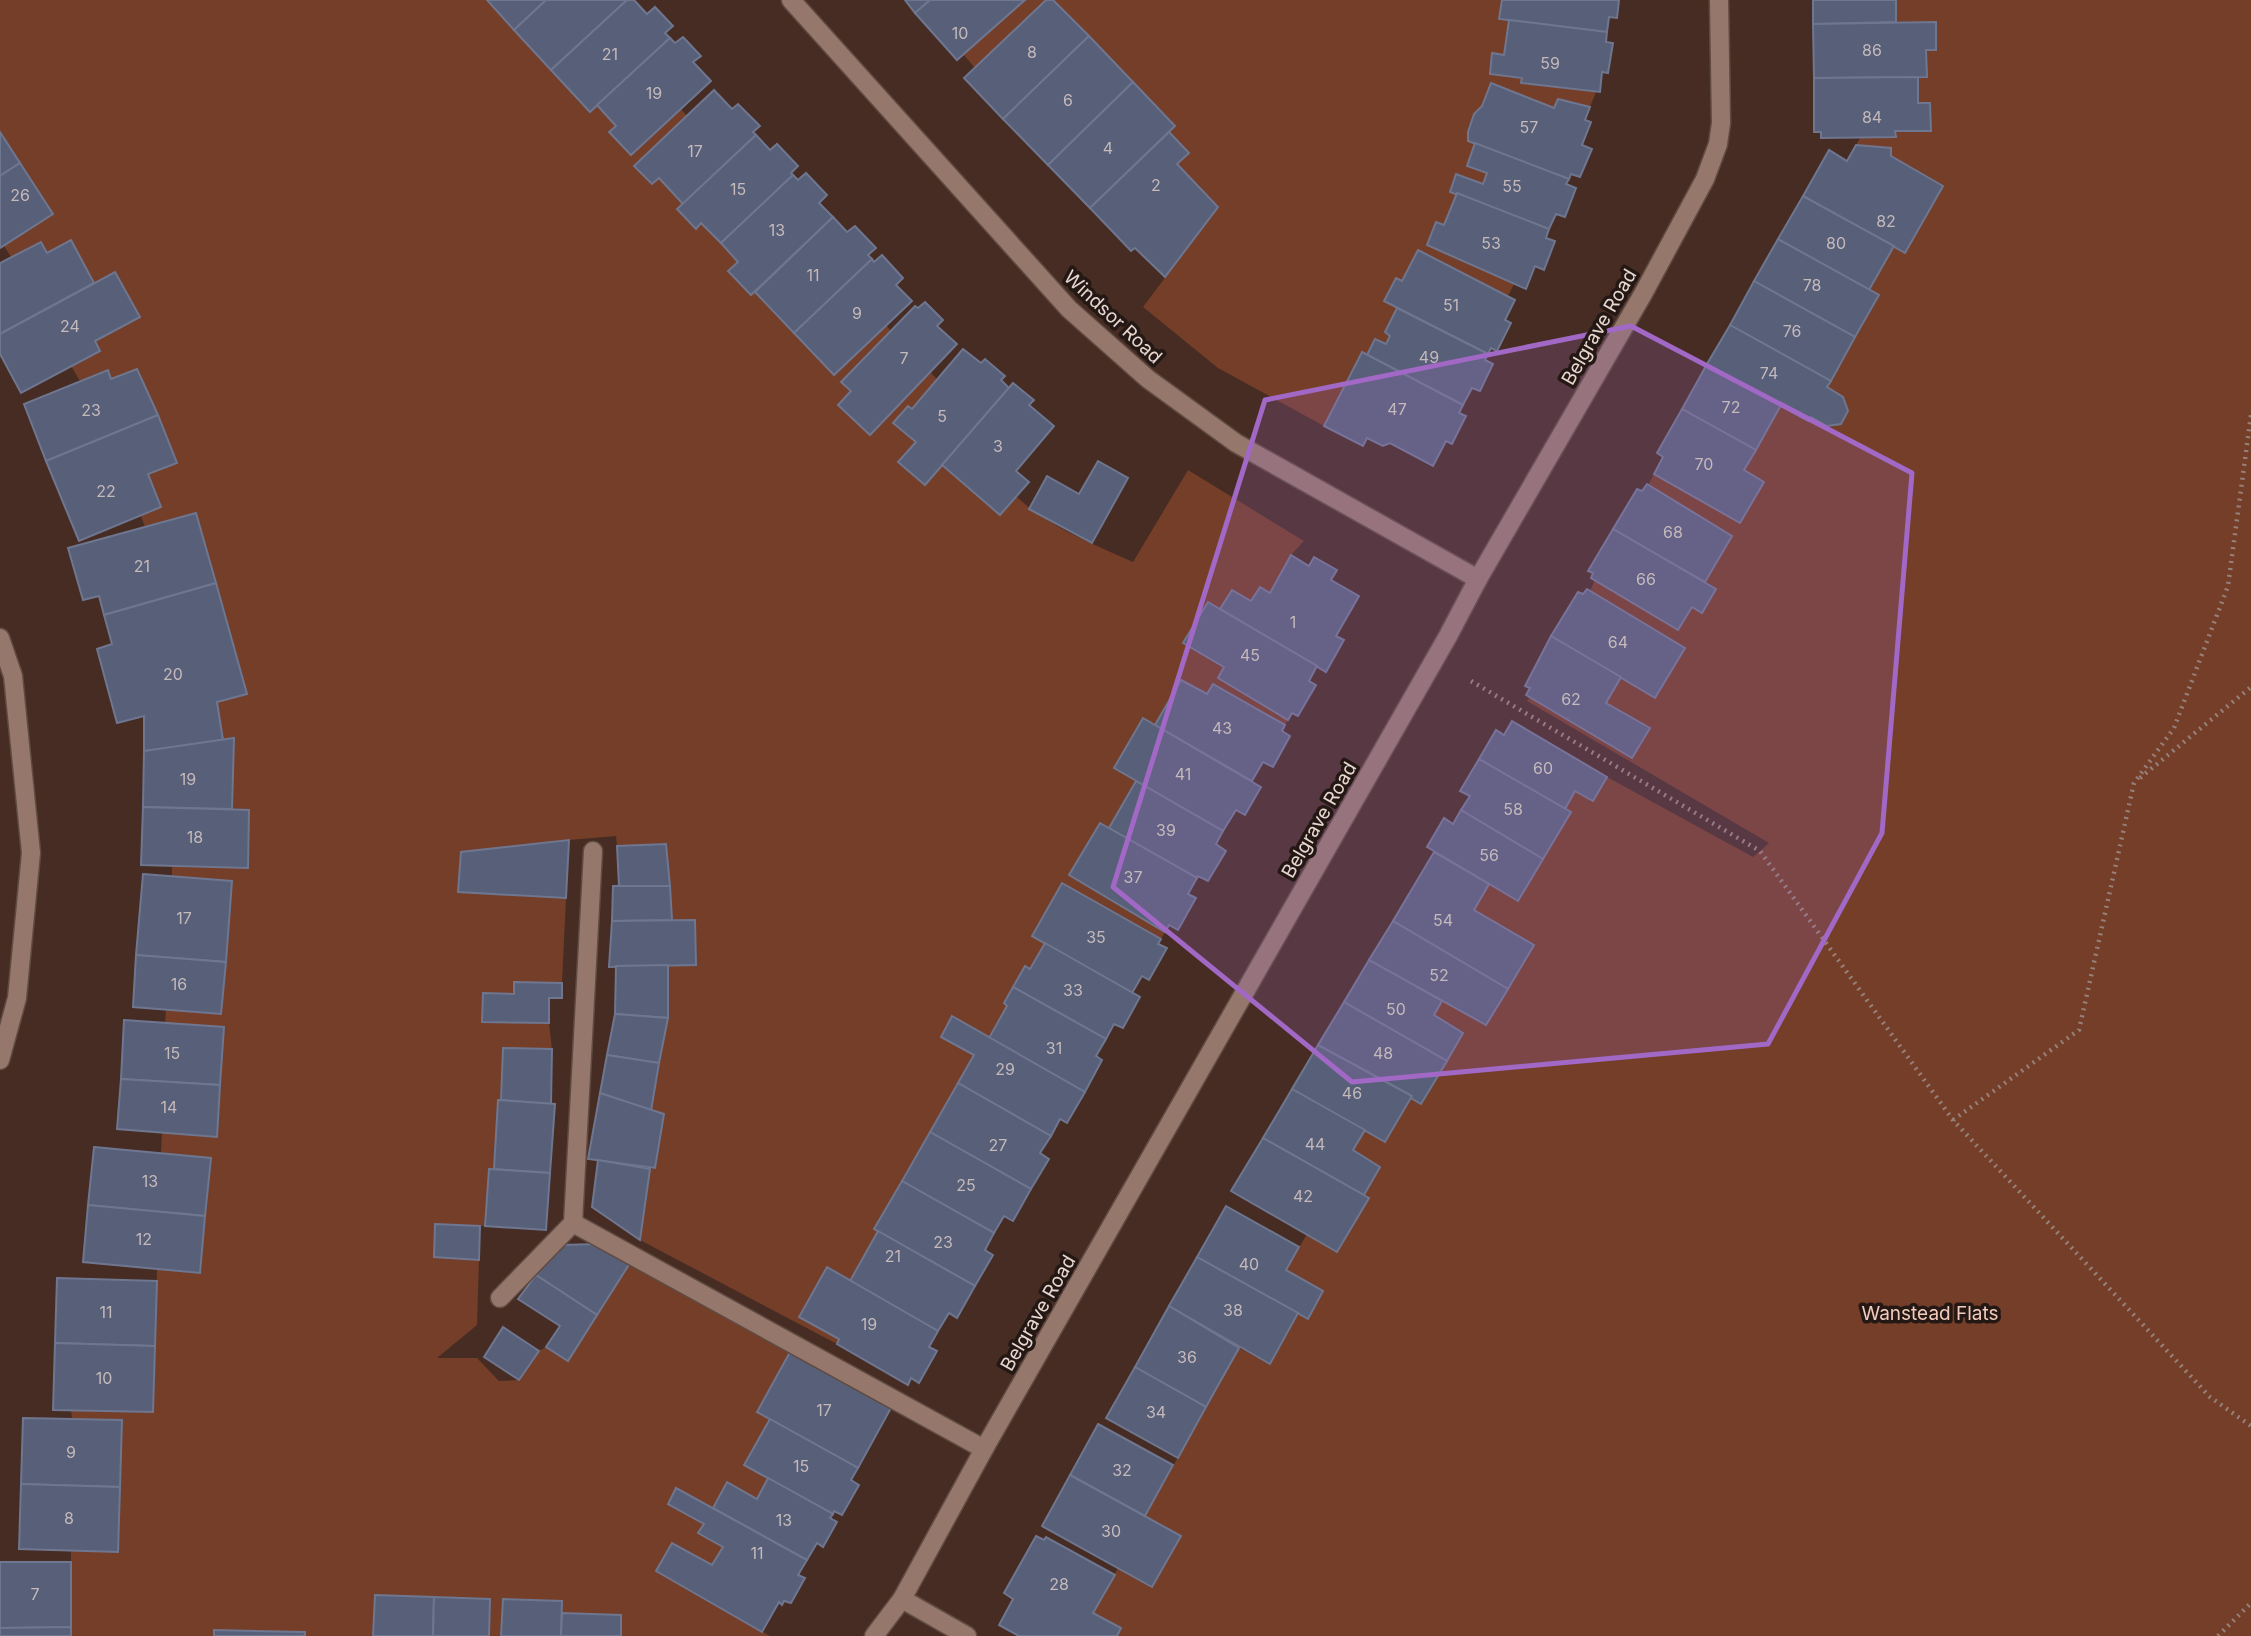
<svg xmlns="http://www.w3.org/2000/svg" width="2251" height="1636" font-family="Inter,sans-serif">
<rect width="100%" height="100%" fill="#462c23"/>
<g fill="#743e29">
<path d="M0,0H487L590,112L597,105L616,126L610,132L631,155L681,109L687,116L635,167L652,184L659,178L683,204L677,209L695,228L701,223L738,262L729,271L752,294L755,292L834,375L886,325L891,331L851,391L839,406L870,435L930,372L937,379L912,409L908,406L893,423L916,442L899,462L942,465L1000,514L1016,496C1047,526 1093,544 1133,562L1188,470L1304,541L1291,555L1270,593L1260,587L1251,601L1232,590L1220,609L1208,602L1184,643L1224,667L1218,678L1288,720L1285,725L1213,684L1207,694L1181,680L1155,725L1143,718L1114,768L1136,781L1109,828L1100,823L1069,875L1165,932L1161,939L1062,883L1032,935L1045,943L1030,969L1025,967L1004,1003L1007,1006L989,1038L952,1017L941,1037L974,1055L874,1228L878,1231L850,1281L827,1268L799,1316L839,1339L837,1344L640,1240L650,1169L655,1168L663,1114L651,1111L668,1018V965L696,964L695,920H672L666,844L617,846L616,836L569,840L458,892L566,898L562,983L514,982V994H483L482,1022L549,1023L552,1049L503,1048L501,1100L498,1101L494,1169H489L485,1226L435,1224L434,1257L479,1260L477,1325L437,1358H477L499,1381L519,1380L539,1351L546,1347L568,1361L630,1263L790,1352L757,1412L770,1419L744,1464L768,1478L757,1499L727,1483L713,1508L676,1488L668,1504L704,1524L699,1534L723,1547L712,1565L672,1543L656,1571L770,1636H621V1615L562,1613V1601L503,1599L501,1636H489L490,1599L375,1595L373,1636H305L304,1632L215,1630L214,1636H71V1551L117,1552L72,1419L71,1410L153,1412L157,1269L200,1272L211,1158L161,1153L162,1133L217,1136L224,1028L165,1023L166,1010L221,1014L232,881L172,876V865L247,867L249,810L232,809L234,739L223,740L217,702L247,694L196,513L145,527L141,516L161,507L148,474L177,463L138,369L111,379L107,370L80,381L71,366L100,351L95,341L140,317L115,272L94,283L71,241L47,253L40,242L11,257L4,246L53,214L0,132Z"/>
<polygon points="1025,0 1046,0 975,68 963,54"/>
<path d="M1053,0H1502L1500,19L1509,20L1504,55L1492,53L1490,74L1522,78V83L1596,92L1590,107L1558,99L1554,108L1491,84C1489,90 1486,99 1483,105C1474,119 1467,121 1468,141L1475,143L1467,165L1487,173L1483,184L1456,174L1450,191L1457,193L1444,225L1436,222L1427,245L1514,284L1508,296L1418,250L1402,281L1396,278L1384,301L1397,308L1385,332L1390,336L1386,344L1375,339L1367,355L1362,352L1324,426L1218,368L1143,307L1218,207L1177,164L1188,153L1169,132L1175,125Z"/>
<polygon points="1896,0 2251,0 2251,1636 1117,1636 1121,1628 1093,1613 1118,1568 1152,1587 1180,1536 1145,1516 1239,1348 1270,1364 1298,1313 1286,1270 1307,1234 1337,1252 1369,1199 1364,1195 1380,1167 1353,1150 1365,1130 1385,1142 1412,1096 1434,1015 1442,1001 1486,1025 1534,946 1474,910 1489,884 1518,900 1570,813 1565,809 1575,791 1593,801 1607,777 1753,857 1769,843 1527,701 1530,697 1632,758 1650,728 1606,703 1621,677 1655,698 1685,648 1590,591 1595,580 1678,629 1692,607 1701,612 1715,589 1705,582 1732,536 1648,485 1654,474 1740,523 1744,470 1781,405 1807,421 1811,417 1827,426 1841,424 1848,411 1843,397 1827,387 1855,337 1869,290 1894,246 1890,148 1856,145 1860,138 1895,137 1895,131 1931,130 1930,104 1918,103 1918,77 1927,76 1926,50 1936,49 1936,23 1896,22"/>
</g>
<g fill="#585f78" stroke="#6f7690" stroke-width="2">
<polygon points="487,0 546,0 514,30"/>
<polygon points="546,0 627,0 551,70 514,30"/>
<polygon points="627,0 634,0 647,14 655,7 673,26 665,33 670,38 590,112 551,70"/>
<polygon points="905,0 930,0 915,13"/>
<polygon points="930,0 1025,0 957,60 915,13"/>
<polygon points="1046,0 1053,0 1089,36 1003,119 964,78"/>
<polygon points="1502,0 1619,0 1617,18 1609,17 1607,32 1499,19"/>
<polygon points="1813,0 1896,0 1896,22 1813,24"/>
<polygon points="1509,20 1607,32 1606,42 1613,43 1608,73 1602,72 1600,92 1521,83 1522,78 1490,74 1492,53 1504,55"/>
<polygon points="1936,22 1936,50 1926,50 1927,77 1814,78 1813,24"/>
<polygon points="1089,36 1133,82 1048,165 1003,119"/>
<polygon points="683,37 701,56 693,62 711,81 631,155 609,132 616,126 597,105 670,38 675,43"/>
<polygon points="1918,77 1918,103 1930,103 1931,131 1895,131 1896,137 1821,138 1821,132 1814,132 1814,78"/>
<polygon points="1133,82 1175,126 1090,208 1048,165"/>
<polygon points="1491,83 1554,108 1558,99 1590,107 1585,120 1591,122 1582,145 1592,149 1580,177 1571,174 1569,179 1468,141 1468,132 1474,114 1482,106"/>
<polygon points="714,90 732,109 738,104 760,126 753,132 756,135 683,204 659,178 652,184 634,166"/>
<polygon points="0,132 20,163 0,176"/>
<polygon points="1169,132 1189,153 1177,164 1218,207 1165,277 1135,248 1131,251 1090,208"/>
<polygon points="756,135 770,150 777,144 798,166 791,173 793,175 721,243 701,223 696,229 677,209"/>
<polygon points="1475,143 1569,179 1566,184 1576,188 1565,217 1556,214 1549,229 1450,192 1456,174 1483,184 1487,173 1467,166"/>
<polygon points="1856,145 1891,148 1891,156 1943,186 1905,253 1803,196 1829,150 1847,161"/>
<polygon points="20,163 53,214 0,248 0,176"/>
<polygon points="806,173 827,195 819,203 833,217 751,295 728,271 738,262 721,243 793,175 798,180"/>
<polygon points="1457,193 1549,229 1546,238 1555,241 1544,270 1535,266 1526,289 1427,245 1436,222 1444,225"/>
<polygon points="1803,196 1894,246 1869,290 1778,239"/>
<polygon points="833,217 847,232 855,226 876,248 868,255 872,259 794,333 755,292"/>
<polygon points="1778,239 1879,295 1855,337 1754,281"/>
<polygon points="71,240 94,283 0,334 0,263 41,242 47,253"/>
<polygon points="1418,250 1515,300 1505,320 1511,323 1497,351 1491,348 1488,354 1384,301 1396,278 1402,281"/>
<polygon points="882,255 903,278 896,285 912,301 834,375 794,333 872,259 874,262"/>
<polygon points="115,272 140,317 95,341 100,351 21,393 0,354 0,334"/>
<polygon points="1754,281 1855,337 1831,381 1730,325"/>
<polygon points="925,302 943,320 937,326 957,344 870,435 838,405 851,391 841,382 915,306 918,308"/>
<polygon points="1397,308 1488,354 1485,360 1493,364 1480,391 1472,388 1463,405 1367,355 1375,339 1386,344 1390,336 1385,332"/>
<polygon points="1730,325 1831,381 1827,387 1843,397 1848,411 1841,424 1827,426 1811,417 1808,421 1707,364"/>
<polygon points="963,349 981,363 985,359 1005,376 1001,380 1009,388 925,485 898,462 916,442 893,423 908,406 912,409"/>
<polygon points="1362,352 1463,405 1459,413 1466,416 1452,444 1446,441 1433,466 1390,443 1383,446 1367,438 1363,446 1324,426"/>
<polygon points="1707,364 1781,405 1756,450 1682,409"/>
<polygon points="137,369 158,415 46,461 24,404 108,370 111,379"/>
<polygon points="1013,383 1034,400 1029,405 1054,426 1016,471 1029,482 1000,515 942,465"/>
<polygon points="1682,409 1756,450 1744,470 1764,482 1740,523 1654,474 1663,457 1657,453"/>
<polygon points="158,415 177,463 148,474 161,507 79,541 46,461"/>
<polygon points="1098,461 1128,478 1092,543 1029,509 1047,476 1079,494"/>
<polygon points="1647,484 1732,536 1705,582 1613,529 1637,489 1642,491"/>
<polygon points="196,513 216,583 104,615 99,596 83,600 68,548"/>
<polygon points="1613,529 1716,589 1702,613 1692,607 1678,630 1591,578 1593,573 1588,571"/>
<polygon points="1291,555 1309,566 1314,557 1337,570 1331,580 1359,596 1336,636 1344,640 1326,672 1220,609 1232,590 1251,601 1260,587 1270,593"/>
<polygon points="216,583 247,694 217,702 223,740 144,751 144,716 117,723 97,649 112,644 104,615"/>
<polygon points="1587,589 1685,648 1655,698 1551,636 1578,592 1583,594"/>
<polygon points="1208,602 1317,666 1309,681 1316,685 1298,716 1292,713 1288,720 1218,678 1224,667 1183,643"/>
<polygon points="1551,636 1621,677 1606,703 1650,728 1632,758 1526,695 1530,688 1525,686"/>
<polygon points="1181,680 1207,694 1213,684 1285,725 1282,731 1290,736 1273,767 1263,762 1252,781 1155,725"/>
<polygon points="1143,718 1261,787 1245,815 1236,810 1223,831 1114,768"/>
<polygon points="1512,721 1607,777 1593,801 1575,791 1565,809 1479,759 1496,730 1504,735"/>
<polygon points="234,738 232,809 143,807 144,751"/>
<polygon points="1479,759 1571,812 1543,859 1461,810 1470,796 1460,791"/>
<polygon points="1136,781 1223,831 1216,844 1226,851 1208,881 1198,876 1197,878 1109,828"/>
<polygon points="143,807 249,810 248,868 141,865"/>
<polygon points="1461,810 1543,859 1518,901 1427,847 1444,818 1453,824"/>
<polygon points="1100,823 1197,878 1188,894 1196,898 1178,930 1169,925 1165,932 1069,875"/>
<polygon points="569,840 566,898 458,892 461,852"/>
<polygon points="666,844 670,886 619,886 617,846"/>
<polygon points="1434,852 1489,884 1474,910 1534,945 1508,989 1393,921"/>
<polygon points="143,874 232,881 226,962 136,955"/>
<polygon points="1062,883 1161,939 1158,944 1167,948 1149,980 1142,976 1132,993 1032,936"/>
<polygon points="613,886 670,886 672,920 612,921"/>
<polygon points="695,920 696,965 609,967 612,921"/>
<polygon points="1393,921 1508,989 1486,1025 1369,960"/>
<polygon points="1045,943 1140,997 1123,1028 1114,1024 1106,1039 1013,987 1025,966 1030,969"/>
<polygon points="136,955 226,962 221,1014 133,1007"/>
<polygon points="1369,960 1442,1001 1434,1015 1463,1033 1447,1061 1344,1002"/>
<polygon points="668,965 668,1018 615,1014 616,966"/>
<polygon points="514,982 562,983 562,998 549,998 549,1023 482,1022 483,993 514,994"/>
<polygon points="1013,987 1106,1039 1096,1056 1102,1060 1085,1092 989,1038 1007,1006 1004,1003"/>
<polygon points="1344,1002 1447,1061 1421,1104 1318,1045"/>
<polygon points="615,1014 668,1018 659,1063 607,1055"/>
<polygon points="952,1016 1085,1092 1067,1123 1060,1119 1051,1136 958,1083 974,1055 941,1037"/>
<polygon points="124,1020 224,1027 220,1085 121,1079"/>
<polygon points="1318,1045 1412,1096 1385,1142 1292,1089"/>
<polygon points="503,1048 552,1049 551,1104 501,1100"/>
<polygon points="607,1055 659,1063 651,1111 600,1093"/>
<polygon points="121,1079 220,1085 217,1137 117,1129"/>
<polygon points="958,1083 1051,1136 1040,1153 1049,1159 1031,1189 930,1132"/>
<polygon points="1292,1089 1365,1130 1353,1150 1380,1167 1364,1195 1263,1138"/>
<polygon points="600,1093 664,1114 655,1168 588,1159"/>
<polygon points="498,1100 555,1104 550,1173 494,1169"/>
<polygon points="930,1132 1031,1189 1013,1221 1004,1216 994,1233 902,1181"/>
<polygon points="1263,1138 1369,1198 1337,1252 1231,1191"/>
<polygon points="94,1147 211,1158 205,1216 88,1205"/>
<polygon points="598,1160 650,1169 640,1240 592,1207"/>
<polygon points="489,1169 550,1173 546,1230 485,1226"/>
<polygon points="902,1181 994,1233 985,1250 993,1255 975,1286 874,1229"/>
<polygon points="88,1205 205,1216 200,1273 83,1262"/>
<polygon points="1226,1206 1299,1247 1286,1270 1323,1291 1308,1319 1197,1257"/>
<polygon points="435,1224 480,1226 479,1260 434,1257"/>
<polygon points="878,1231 975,1286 957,1318 949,1313 938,1331 850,1281"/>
<polygon points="599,1244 630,1263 597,1315 536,1275 558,1245"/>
<polygon points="1197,1257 1298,1313 1270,1364 1169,1306"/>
<polygon points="827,1267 938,1331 929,1347 937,1351 919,1383 911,1378 908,1385 837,1344 839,1339 799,1317"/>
<polygon points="536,1275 597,1315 568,1361 546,1347 560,1326 518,1299"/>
<polygon points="57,1278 157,1281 155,1346 55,1343"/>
<polygon points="1169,1306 1239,1348 1206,1407 1135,1367"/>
<polygon points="503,1327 539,1351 519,1380 484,1357"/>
<polygon points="55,1343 155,1346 153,1412 53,1410"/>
<polygon points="790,1352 891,1408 858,1468 757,1412"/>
<polygon points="1135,1367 1206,1407 1178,1458 1106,1418"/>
<polygon points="23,1418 122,1420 120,1487 21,1484"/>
<polygon points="770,1419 858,1468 851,1480 859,1485 842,1515 834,1511 833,1514 744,1465"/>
<polygon points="1098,1424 1173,1465 1145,1516 1070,1475"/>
<polygon points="1070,1475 1181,1536 1152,1587 1042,1526"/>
<polygon points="768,1478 833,1514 830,1518 837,1522 823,1547 817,1543 807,1560 713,1508 727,1482 757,1499"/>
<polygon points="21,1484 120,1487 118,1552 19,1549"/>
<polygon points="676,1488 807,1560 798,1575 805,1578 791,1603 784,1601 782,1605 779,1602 762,1632 656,1571 672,1543 712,1565 723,1547 698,1533 704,1524 668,1504"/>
<polygon points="1036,1536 1044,1540 1046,1537 1115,1575 1093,1613 1121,1628 1117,1636 1019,1636 999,1625 1013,1599 1004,1593"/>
<polygon points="0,1562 71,1562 71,1627 0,1628"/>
<polygon points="375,1595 434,1597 433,1636 373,1636"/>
<polygon points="434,1597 490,1599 489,1636 433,1636"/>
<polygon points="503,1599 562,1601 561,1636 501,1636"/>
<polygon points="562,1613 621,1615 621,1636 561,1636"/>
<polygon points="71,1627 71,1636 0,1636 0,1628"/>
<polygon points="214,1630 305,1632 305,1636 214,1636"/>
</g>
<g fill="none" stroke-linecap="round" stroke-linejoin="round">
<defs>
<g id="service">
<polyline points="573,1223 984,1449"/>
<polyline points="500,1298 573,1223 593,851"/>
<polyline points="902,1599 967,1636"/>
</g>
<g id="minor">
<polyline points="791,0 1069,309 1148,379 1236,443 1478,579"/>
<polyline points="0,638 13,676 31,853 17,998 0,1060"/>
<polyline points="874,1636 902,1599 984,1449 1448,636 1478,579 1643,294 1705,179 1718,144 1721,123 1719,0"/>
</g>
</defs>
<use href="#service" stroke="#604b42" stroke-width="21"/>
<use href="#minor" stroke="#604b42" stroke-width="21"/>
<g stroke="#968079" stroke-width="4.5" stroke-dasharray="2 5" stroke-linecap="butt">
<polyline points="1471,681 1760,851 1953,1120 2210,1397 2251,1426"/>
<polyline points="2140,778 2251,687"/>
<polyline points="1953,1120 2079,1030 2134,783 2174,728 2228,586 2251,415"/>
<polyline points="2218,1636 2251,1603"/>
</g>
<use href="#service" stroke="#95776c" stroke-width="18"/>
<use href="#minor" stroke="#95776c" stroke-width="18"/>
</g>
<path fill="#a168c5" fill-opacity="0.2" stroke="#a168c5" stroke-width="5" stroke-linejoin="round" d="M1631,326L1912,473L1882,833L1768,1044L1352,1082L1113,887L1265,400Z"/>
<g text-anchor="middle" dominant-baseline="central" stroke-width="7" stroke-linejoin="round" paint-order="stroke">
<g font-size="16" fill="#c4b9bb">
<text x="960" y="33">10</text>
<text x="1872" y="50">86</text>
<text x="1032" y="52">8</text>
<text x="610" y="54">21</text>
<text x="1550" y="63">59</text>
<text x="654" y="93">19</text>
<text x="1068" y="100">6</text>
<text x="1872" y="117">84</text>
<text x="1529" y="127">57</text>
<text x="1108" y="148">4</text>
<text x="695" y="151">17</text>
<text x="1156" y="185">2</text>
<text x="1512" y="186">55</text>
<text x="738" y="189">15</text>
<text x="20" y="195">26</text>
<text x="1886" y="221">82</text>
<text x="777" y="230">13</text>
<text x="1491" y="243">53</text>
<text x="1836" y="243">80</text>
<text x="813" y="275">11</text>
<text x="1812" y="285">78</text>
<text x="1451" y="305">51</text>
<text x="857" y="313">9</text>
<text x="70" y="326">24</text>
<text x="1792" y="331">76</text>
<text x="1429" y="357">49</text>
<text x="904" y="358">7</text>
<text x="1769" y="373">74</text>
<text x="1731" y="407">72</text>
<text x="1397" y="409">47</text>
<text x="91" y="410">23</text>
<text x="942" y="416">5</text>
<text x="998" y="446">3</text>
<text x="1704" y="464">70</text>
<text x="106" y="491">22</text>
<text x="1673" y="532">68</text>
<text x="142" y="566">21</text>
<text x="1646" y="579">66</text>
<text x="1293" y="622">1</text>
<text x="1618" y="642">64</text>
<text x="1250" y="655">45</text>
<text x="173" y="674">20</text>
<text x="1571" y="699">62</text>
<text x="1222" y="728">43</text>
<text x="1543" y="768">60</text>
<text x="1183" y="774">41</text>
<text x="188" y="779">19</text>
<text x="1513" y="809">58</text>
<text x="1166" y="830">39</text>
<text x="195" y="837">18</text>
<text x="1489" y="855">56</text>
<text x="1133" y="877">37</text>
<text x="184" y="918">17</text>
<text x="1443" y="920">54</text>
<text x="1096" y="937">35</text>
<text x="1439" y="975">52</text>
<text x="179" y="984">16</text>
<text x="1073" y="990">33</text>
<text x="1396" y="1009">50</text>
<text x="1054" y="1048">31</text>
<text x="172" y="1053">15</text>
<text x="1383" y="1053">48</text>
<text x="1005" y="1069">29</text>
<text x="1352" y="1093">46</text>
<text x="169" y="1107">14</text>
<text x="1315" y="1144">44</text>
<text x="998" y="1145">27</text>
<text x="150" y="1181">13</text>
<text x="966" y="1185">25</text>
<text x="1303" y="1196">42</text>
<text x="144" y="1239">12</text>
<text x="943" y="1242">23</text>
<text x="893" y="1256">21</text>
<text x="1249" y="1264">40</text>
<text x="1233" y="1310">38</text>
<text x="106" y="1312">11</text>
<text x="869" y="1324">19</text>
<text x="1187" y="1357">36</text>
<text x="104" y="1378">10</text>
<text x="824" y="1410">17</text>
<text x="1156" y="1412">34</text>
<text x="71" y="1452">9</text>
<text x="801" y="1466">15</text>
<text x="1122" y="1470">32</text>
<text x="69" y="1518">8</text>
<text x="784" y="1520">13</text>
<text x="1111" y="1531">30</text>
<text x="757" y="1553">11</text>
<text x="1059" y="1584">28</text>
<text x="35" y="1594">7</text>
</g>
<g font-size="19" fill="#e8d7d1" stroke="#241814">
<text transform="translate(1113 317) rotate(43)">Windsor Road</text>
<text transform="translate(1599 327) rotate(-60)">Belgrave Road</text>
<text transform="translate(1319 820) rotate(-60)">Belgrave Road</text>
<text transform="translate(1038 1313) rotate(-60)">Belgrave Road</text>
</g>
<g font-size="19" fill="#f2cbbc" stroke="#241814">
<text x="1930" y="1313">Wanstead Flats</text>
</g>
</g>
</svg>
